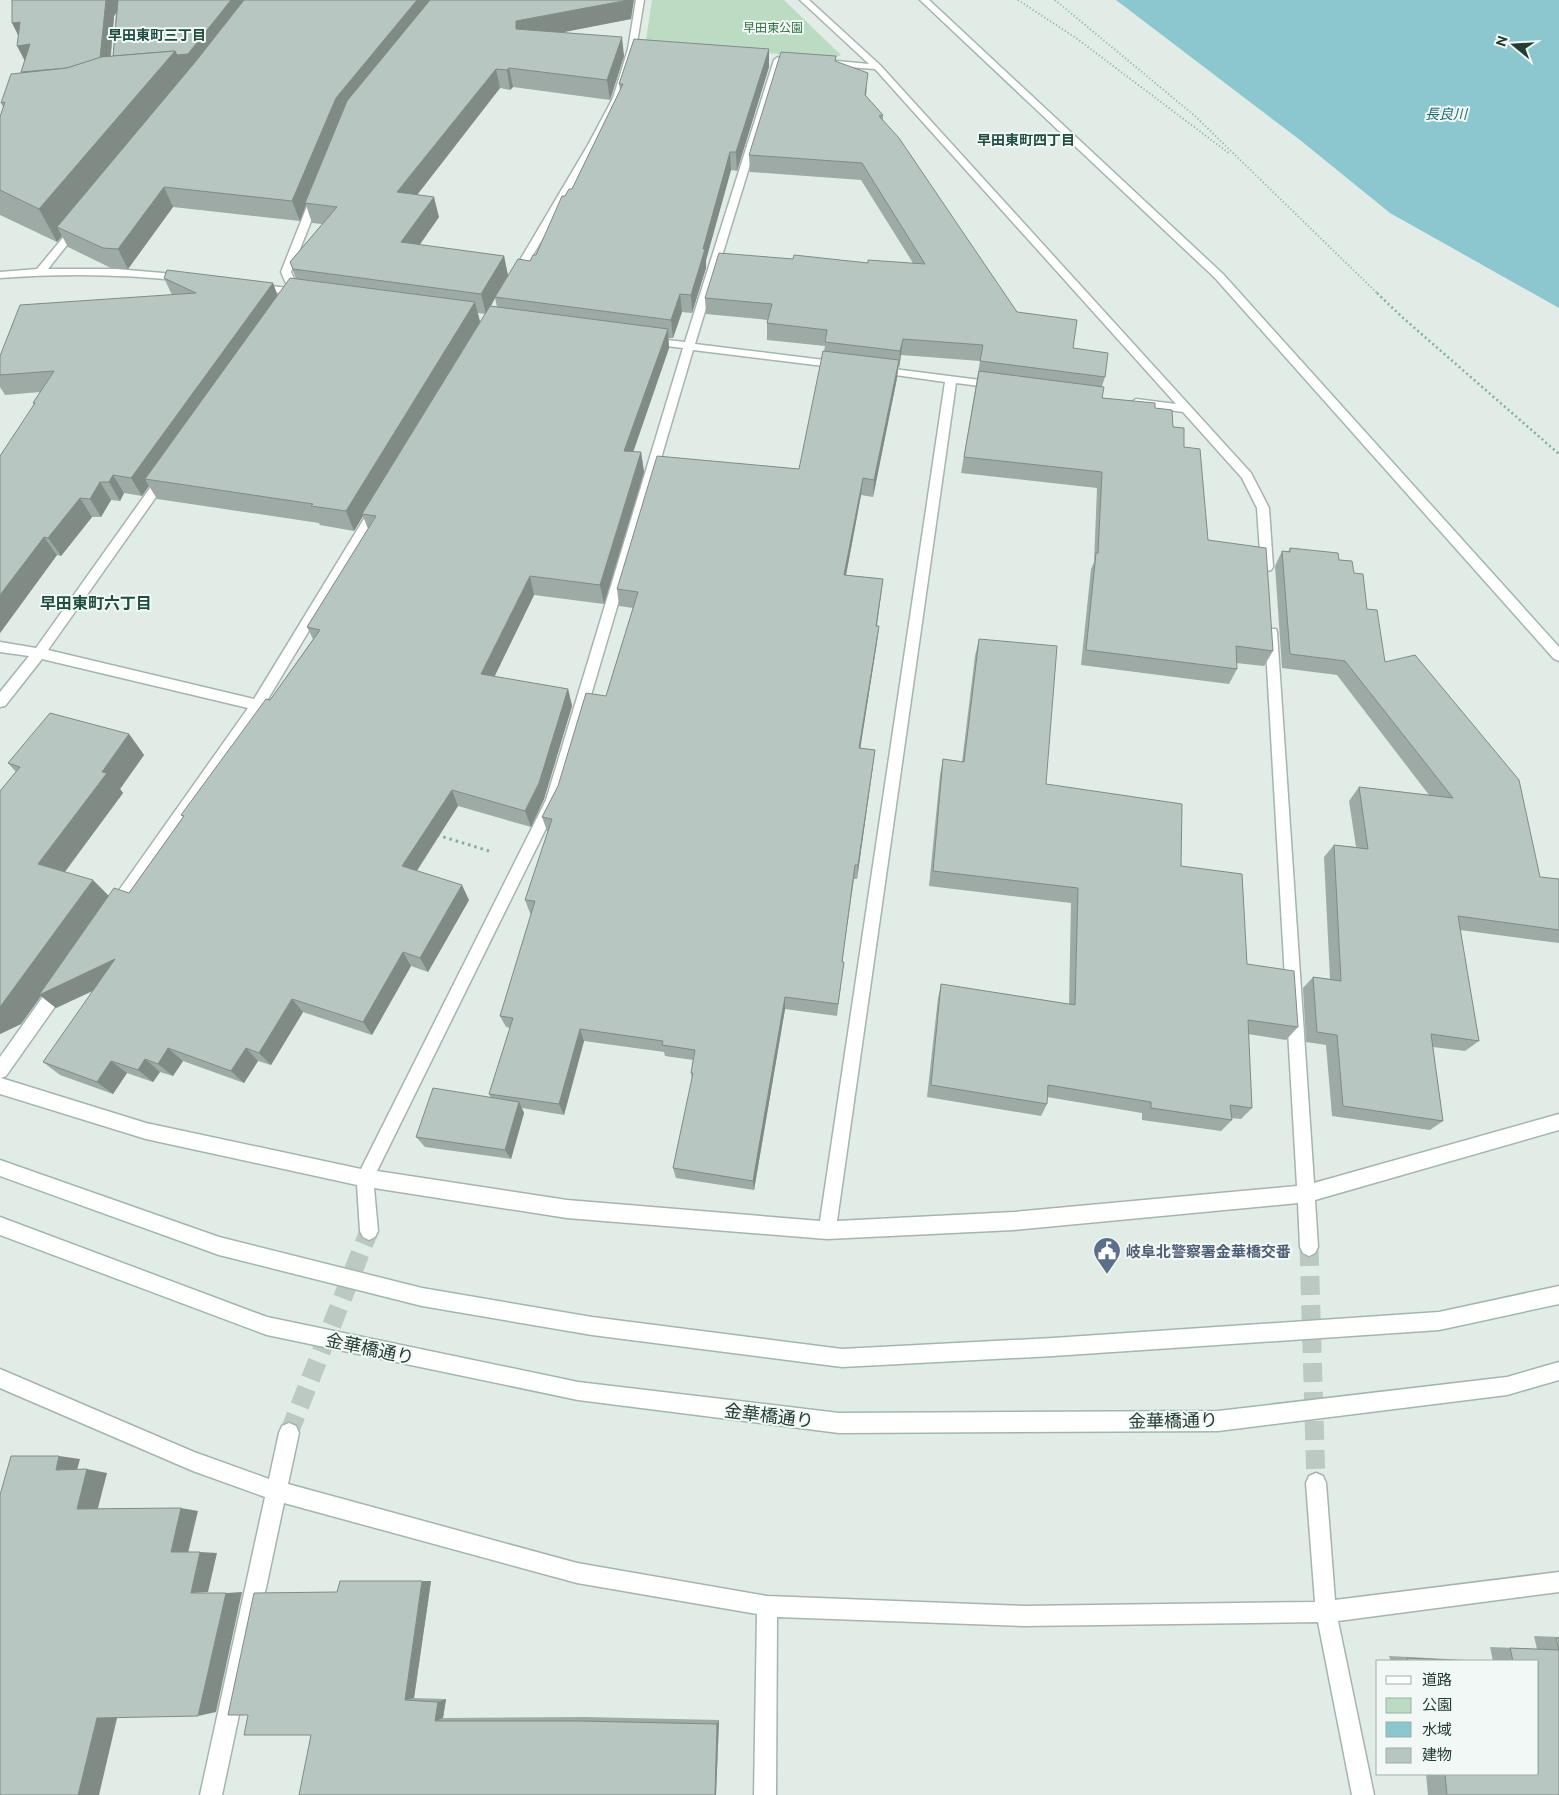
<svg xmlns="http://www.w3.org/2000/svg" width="1559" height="1795" font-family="Ubuntu,'Noto Sans JP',sans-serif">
<rect width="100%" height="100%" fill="#e2ece7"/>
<polygon fill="#bbdcc3" points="652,0 784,0 841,55 834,58 656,45 646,40"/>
<polygon fill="#8cc7cf" points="1116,0 1559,0 1559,308 1390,213 1300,140"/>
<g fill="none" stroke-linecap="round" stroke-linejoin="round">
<g stroke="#bcc9c3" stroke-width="19" stroke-dasharray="19 10" stroke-linecap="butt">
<polyline points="1309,1247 1316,1483"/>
<polyline points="289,1433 369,1231"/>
</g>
<defs>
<g id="street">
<polygon points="636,0 644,0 636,49 621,98 598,145 520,277 515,280 511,279 510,277 588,145 613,98 628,49"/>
<polygon points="800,0 809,0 880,65 1251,473 1269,508 1273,567 1271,570 1267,571 1261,567 1257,508 1242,478 1183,412 1132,405 1130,403 1136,399 1176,404 875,69 823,65 822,63 826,60 869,64"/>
<polygon points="778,57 782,60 695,344 840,362 845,365 840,368 693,350 560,800 377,1171 567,1200 820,1221 945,382 874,372 873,370 874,368 878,367 996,382 1001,385 996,388 956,383 837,1221 1014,1212 1297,1186 1265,632 1266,629 1276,629 1277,632 1314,1183 1559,1114 1559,1130 1315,1200 1318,1247 1315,1253 1309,1256 1303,1253 1300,1247 1298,1203 1014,1230 827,1239 567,1218 374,1188 378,1231 375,1237 369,1240 363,1237 360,1231 357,1185 146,1139 0,1094 0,1057 54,981 60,979 66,981 68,986 66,991 6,1076 1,1078 146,1123 361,1169 546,800 683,348 649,344 644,341 649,338 685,342 774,60"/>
<polygon points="316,193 321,196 291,272 299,290 307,293 306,295 298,296 292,300 287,297 288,294 251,289 251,285 255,284 288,288 281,272 311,196"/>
<path d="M78,222L83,225L48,269H116L186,275L191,278L186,281C124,274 62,273 0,278V272L37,269L75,223Z"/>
<polygon points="164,473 168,474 170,477 168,480 48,650 254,699 373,504 381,504 383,507 262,709 120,913 115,914 110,913 107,908 110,903 248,708 42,659 5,706 0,707 0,692 29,656 0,652 0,642 36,648 160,474"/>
<polygon points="0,1369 194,1452 269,1479 279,1433 282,1426 289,1423 296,1426 299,1433 288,1484 577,1563 767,1596 1024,1606 1315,1602 1306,1483 1309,1476 1316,1473 1323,1476 1326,1483 1335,1600 1559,1572 1559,1592 1338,1621 1374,1795 1352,1795 1318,1622 1024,1626 777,1617 776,1795 754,1795 757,1614 577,1583 284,1503 222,1795 200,1795 265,1497 193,1471 0,1388"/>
</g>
<g id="secondary">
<polygon points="920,0 929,0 1223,274 1559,647 1559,661 1554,659 1215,278"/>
<polygon points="0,1160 219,1237 422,1288 592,1317 842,1349 1053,1338 1439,1312 1559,1286 1559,1304 1439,1330 1053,1356 842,1367 592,1335 422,1306 219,1255 0,1176"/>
<polygon points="0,1217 267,1317 578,1382 839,1413 1218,1411 1507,1377 1559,1362 1559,1380 1507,1395 1218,1431 839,1433 578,1400 267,1335 0,1235"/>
</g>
</defs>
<use href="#street" stroke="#a5b4ae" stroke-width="3"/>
<use href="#secondary" stroke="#a1b7ae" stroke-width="3"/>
<g stroke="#83ae9f" stroke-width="2" stroke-dasharray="1 2.5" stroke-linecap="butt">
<polyline points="1018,0 1076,38 1230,154"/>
<polyline points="1055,0 1195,116 1378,294"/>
</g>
<polyline stroke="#83ae9f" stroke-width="2.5" stroke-dasharray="2 3" stroke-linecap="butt" points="1377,293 1402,317 1559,454"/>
<polyline stroke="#83ae9f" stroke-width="3" stroke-dasharray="2.5 4" stroke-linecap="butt" points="437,835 489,851"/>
<use href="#street" fill="#fff" fill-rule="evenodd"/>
<use href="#secondary" fill="#fff" fill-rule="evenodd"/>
</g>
<g fill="#9daaa5" fill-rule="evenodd">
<path d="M12,0L631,19L561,32L624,56L610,100L513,87L510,90L500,88L417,195L439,217L419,245L504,256L508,275L530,261L536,255L565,196L572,189L620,90L619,84L769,49V67L737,171L731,170L706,260V268L692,313L682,312L673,338H668L669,348L633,452H641L644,472L604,604L534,595L494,677L568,689L572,706L544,799L531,827L458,806L417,871L469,900L428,972L411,966L372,1035L303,1012L271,1065L258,1061L244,1083L183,1061L173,1076L160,1072L153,1082L127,1073L113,1094L60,1075L43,1062L93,991L56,1008L41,996L21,1024L0,1034V791L16,772L8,763L129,734L144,755L120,789L123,793L65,872L109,896L129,893L183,817L181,815L270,700L313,639L307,627L368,529L363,516L354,531L320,525L319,523L157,499L149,486L142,496L124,493L120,501L111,500L101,517H92L61,556L57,555L0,633V456L34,405L33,403L40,392L5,395L0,387V356L172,295L164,278L273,283L278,296L296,279L290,262L322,224L312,223L306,205L300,221L173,207L128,269H113L68,247L62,236L57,242L0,215V117L3,107L1,103L21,72L25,61L18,36ZM116,13L113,56H111L114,16ZM495,298L497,307L491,306ZM478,313L485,314L480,322Z"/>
<polygon points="836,62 867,88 866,96 883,115 883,120 1017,312 1073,348 1105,377 1102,386 1102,398 1155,408 1173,427 1184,447 1208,540 1273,651 1264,666 1236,663 1237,669 1229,684 1081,665 1091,569 1094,562 1097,488 961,473 980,361 901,355 899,368 898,367 897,378 873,497 861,495 846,575 883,579 877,626 879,626 877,642 860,748 875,750 857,879 854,879 842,962 844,962 837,1016 785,1009 754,1190 676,1178 673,1168 692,1079 691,1073 693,1060 665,1056 664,1052 584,1041 564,1115 522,1108 524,1113 511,1159 425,1147 416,1137 491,1098 489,1094 510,1028 506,1027 500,1016 531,914 530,913 525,900 548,832 547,831 542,817 606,696 633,608 619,606 617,589 799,469 824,351 825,346 767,340 767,323 768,320 706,314 705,298 793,259 868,263 913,263 861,180 750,172 749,155"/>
<polygon points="1290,548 1339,560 1354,573 1367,609 1385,662 1540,877 1559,879 1559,943 1460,930 1479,1041 1465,1051 1433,1047 1443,1121 1430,1130 1332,1116 1326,1045 1306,1042 1303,988 1313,977 1330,979 1324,857 1334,845 1356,847 1349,801 1359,787 1429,795 1337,675 1282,668 1275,566 1282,551 1288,552"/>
<polygon points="979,639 1046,784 1181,866 1247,964 1298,1027 1286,1040 1248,1034 1252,1108 1241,1119 1231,1118 1232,1120 1221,1131 1142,1120 1142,1113 1047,1097 1047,1104 1041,1116 927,1097 938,998 941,984 1069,1004 1071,903 929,886 940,775 943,759 962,762 975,656"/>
<polygon points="340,1581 431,1581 414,1698 446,1699 443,1718 584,1717 719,1720 716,1795 311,1735"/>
<polygon points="1534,1636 1559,1637 1559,1795 1428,1795 1426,1774 1538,1774 1538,1661 1493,1661 1490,1647 1537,1649"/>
<polygon points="1389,1656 1486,1661 1391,1661"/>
</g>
<g fill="#808b86">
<polygon points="106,0 126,0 114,16 108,84 71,71"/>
<polygon points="231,0 253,0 196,73 184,75 188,83 57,227 62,236 57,242 39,209 175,51"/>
<polygon points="417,0 438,0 305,203 306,205 300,221 292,201 336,98"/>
<polygon points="628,0 634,0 631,19 519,41 516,29 516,21"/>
<polygon points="20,22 22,43 12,23"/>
<polygon points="622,37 624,56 610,100 607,80"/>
<polygon points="30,44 27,65 17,46"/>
<polygon points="769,49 769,67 737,171 736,152"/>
<polygon points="509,68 513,87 510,90 507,70"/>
<polygon points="496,69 500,88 403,213 397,192"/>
<polygon points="730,152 731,170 706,260 706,268 692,313 691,295 703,249"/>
<polygon points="164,187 173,207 128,269 118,249"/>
<polygon points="434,197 439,217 407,263 401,242"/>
<polygon points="504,256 508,276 495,297 495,298 486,314 481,294"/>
<polygon points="273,283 280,303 145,479 149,486 142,496 131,478"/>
<polygon points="680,294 682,312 673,338 671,320"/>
<polygon points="475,302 480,322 362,514 363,516 354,531 346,511"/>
<polygon points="668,329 669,348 627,470 624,451"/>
<polygon points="903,339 901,355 899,368 900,351"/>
<polygon points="899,360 897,378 873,497 874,480"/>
<polygon points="641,452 644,472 604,604 600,585"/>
<polygon points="113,475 124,493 120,501 109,482"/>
<polygon points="863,478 861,495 843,591 844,575"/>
<polygon points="100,482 111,500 101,517 90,499"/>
<polygon points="80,498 92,517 61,556 48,538"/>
<polygon points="44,537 57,555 0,633 0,595"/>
<polygon points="530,576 534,595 487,692 481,674"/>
<polygon points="883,579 881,595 874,642 876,626"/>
<polygon points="879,626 877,642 858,763 859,748"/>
<polygon points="568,689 572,706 544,799 531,827 525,811"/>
<polygon points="129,734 144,755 120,789 123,793 57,882 38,864"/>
<polygon points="875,750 873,766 857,879 858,865"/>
<polygon points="452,790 458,806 410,881 402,866"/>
<polygon points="93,880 111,898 115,959 130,973 56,1008 41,996 21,1024 0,1034 0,1007"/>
<polygon points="462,885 469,900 428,972 420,958"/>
<polygon points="403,952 411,966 372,1035 363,1022"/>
<polygon points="785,997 785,1009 754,1190 753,1181"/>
<polygon points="292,999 303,1012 271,1065 259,1053"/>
<polygon points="580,1029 584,1041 564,1115 559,1104"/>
<polygon points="168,1048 183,1061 173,1076 158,1064"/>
<polygon points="246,1048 258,1061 244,1083 231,1071"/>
<polygon points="145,1059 160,1072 153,1082 138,1070"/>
<polygon points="111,1061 127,1073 113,1094 97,1082"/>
<polygon points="519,1102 524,1113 511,1159 505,1150"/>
<polygon points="59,1456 80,1459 76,1474 56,1470"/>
<polygon points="87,1469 107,1473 97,1512 77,1509"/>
<polygon points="181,1508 198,1511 188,1553 171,1552"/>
<polygon points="200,1552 217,1553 208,1592 191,1593"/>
<polygon points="422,1581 431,1581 414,1698 405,1700"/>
<polygon points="242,1592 216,1712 198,1716 226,1593"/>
<polygon points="446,1699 443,1718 435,1721 438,1702"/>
<polygon points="118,1714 99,1795 78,1795 97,1718"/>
<polygon points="719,1720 716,1795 715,1795 717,1724"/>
</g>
<g fill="#b7c6c0" stroke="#808b86">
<polygon points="12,0 106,0 100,58 67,68 21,72 30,44 17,46 20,22 12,23"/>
<polygon points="118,0 231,0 188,54 177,55 175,51 113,56"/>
<polygon points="244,0 417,0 336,98 292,201 164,187 118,249 103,248 57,227 196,61"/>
<polygon points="430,0 628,0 516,21 516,29 622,37 607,80 509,68 507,70 496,69 397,192 434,197 401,242 504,256 481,294 293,269 290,262 337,207 305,203 347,101"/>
<polygon points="634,39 769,49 736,152 730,152 703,249 705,249 691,295 680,294 671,320 495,297 518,259 530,261 533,255 536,255 562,196 565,196 569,189 572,189 623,84 619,84"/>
<polygon points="175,51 39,209 0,190 0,117 5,102 1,103 11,74 67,68 101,57"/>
<polygon points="781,52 836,56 835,61 868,73 865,95 883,115 879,116 899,138 1017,312 1077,320 1073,348 1108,353 1105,377 980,361 983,345 903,339 900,351 825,342 827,330 767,323 772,304 705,298 719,253 793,259 794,255 868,263 868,260 925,264 862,163 749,155"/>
<polygon points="167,270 273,283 131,478 113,475 109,482 100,482 90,499 80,498 48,538 44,537 0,595 0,456 35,403 33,403 54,371 0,375 0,356 20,305 196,293 164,278"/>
<polygon points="290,278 475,302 346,511 311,506 313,504 145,479"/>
<polygon points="490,306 668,329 624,451 641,452 600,585 530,576 481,674 568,689 539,783 525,811 452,790 402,866 462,885 420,958 403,952 363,1022 292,999 259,1053 246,1048 231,1071 168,1048 158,1064 145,1059 138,1070 111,1061 97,1082 43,1062 115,959 39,995 114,888 129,893 184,816 181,815 266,699 270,700 320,630 307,627 376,516 362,514"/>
<polygon points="823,351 899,360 874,480 863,478 844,575 883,579 876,626 879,626 859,748 875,750 858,865 855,865 842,962 844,962 838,1004 785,997 753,1181 673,1168 693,1073 691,1073 695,1050 662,1045 663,1041 580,1029 559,1104 489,1094 513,1018 500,1016 535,901 525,900 552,819 542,817 558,786 586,693 606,696 638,592 617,589 657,456 799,469"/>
<polygon points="979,371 1104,387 1102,398 1155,403 1155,408 1172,410 1173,427 1184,428 1184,447 1200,449 1208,540 1266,548 1273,651 1236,646 1237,669 1086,650 1096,553 1098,553 1102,472 964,457"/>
<polygon points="1290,548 1338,553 1339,560 1352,561 1354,573 1363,574 1367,609 1377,610 1385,662 1415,655 1519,780 1540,877 1559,879 1559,930 1458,916 1479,1041 1431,1034 1443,1121 1343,1106 1337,1035 1317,1032 1313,977 1341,981 1334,845 1368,849 1359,787 1453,798 1345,661 1290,654 1282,551 1290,552"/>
<polygon points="979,639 1057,646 1046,784 1182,804 1181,866 1242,874 1247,964 1294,971 1298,1027 1248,1020 1252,1108 1230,1105 1232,1120 1151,1108 1151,1102 1048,1085 1047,1104 931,1085 941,984 1075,1005 1078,888 933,871 943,759 964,762"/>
<polygon points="50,713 129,734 102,772 107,773 38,864 93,880 0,1007 0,791 20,767 8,763"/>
<polygon points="433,1088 519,1102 505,1150 416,1137"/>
<polygon points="11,1456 59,1456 56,1470 87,1469 77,1509 181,1508 171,1552 200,1552 191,1593 226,1593 198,1716 97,1718 78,1795 0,1795 0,1495"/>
<polygon points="340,1581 422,1581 405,1700 438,1702 435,1721 579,1721 717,1724 715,1795 299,1795 311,1735 244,1735 248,1715 228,1715 254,1593 337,1592"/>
<polygon points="1556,1638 1559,1638 1559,1795 1447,1795 1445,1774 1538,1774 1538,1661 1513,1661 1510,1648 1559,1650"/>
<polygon points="1407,1658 1468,1661 1408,1661"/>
</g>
<defs>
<symbol id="civic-pin" viewBox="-11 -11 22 30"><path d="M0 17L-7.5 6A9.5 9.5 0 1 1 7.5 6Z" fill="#5c6f8a" stroke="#f2f8f5"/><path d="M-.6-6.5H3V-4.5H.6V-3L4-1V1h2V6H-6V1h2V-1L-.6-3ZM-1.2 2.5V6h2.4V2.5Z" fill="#fff"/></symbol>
</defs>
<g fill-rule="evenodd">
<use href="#civic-pin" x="1091" y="1235" width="32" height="43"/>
</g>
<g text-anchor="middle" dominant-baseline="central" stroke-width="4" stroke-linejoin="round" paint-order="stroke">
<g font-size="12" fill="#2e7145" stroke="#f2f8f5">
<text x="773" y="27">早田東公園</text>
</g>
<g font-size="14" font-weight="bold" fill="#1f4d40" stroke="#f2f8f5">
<text x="157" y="35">早田東町三丁目</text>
<text x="1026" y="140">早田東町四丁目</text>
</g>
<g font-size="14" font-style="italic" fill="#1f6b76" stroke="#f2f8f5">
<text x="1446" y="114">長良川</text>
</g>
<g font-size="15" font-weight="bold" fill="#4e5e75" stroke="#f2f8f5" text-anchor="start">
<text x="1126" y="1251">岐阜北警察署金華橋交番</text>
</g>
<g font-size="16" font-weight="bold" fill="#1f4d40" stroke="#f2f8f5">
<text x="96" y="603">早田東町六丁目</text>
</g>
<g font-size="18" fill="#233c34" stroke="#f2f8f5">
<text transform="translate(370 1348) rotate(12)">金華橋通り</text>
<text transform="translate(769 1415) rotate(7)">金華橋通り</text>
<text transform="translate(1173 1420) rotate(-1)">金華橋通り</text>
</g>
</g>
<rect x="1376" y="1660" width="162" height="115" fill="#f2f8f5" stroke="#9fada8"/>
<rect x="1386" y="1676" width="25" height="8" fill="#ffffff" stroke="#9fada8"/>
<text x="1422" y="1685" font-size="15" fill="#233c34">道路</text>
<rect x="1386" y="1698" width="25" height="15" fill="#bbdcc3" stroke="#9fada8"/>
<text x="1422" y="1710" font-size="15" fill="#233c34">公園</text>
<rect x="1386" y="1722" width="25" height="15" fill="#8cc7cf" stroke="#9fada8"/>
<text x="1422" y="1735" font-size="15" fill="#233c34">水域</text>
<rect x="1386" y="1748" width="25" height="15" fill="#b7c6c0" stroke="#9fada8"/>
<text x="1422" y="1760" font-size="15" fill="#233c34">建物</text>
<g transform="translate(1514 45) rotate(288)" stroke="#f2f8f5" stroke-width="4" paint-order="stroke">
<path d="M0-4L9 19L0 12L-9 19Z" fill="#233c34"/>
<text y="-8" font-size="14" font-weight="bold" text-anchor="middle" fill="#233c34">N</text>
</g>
</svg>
